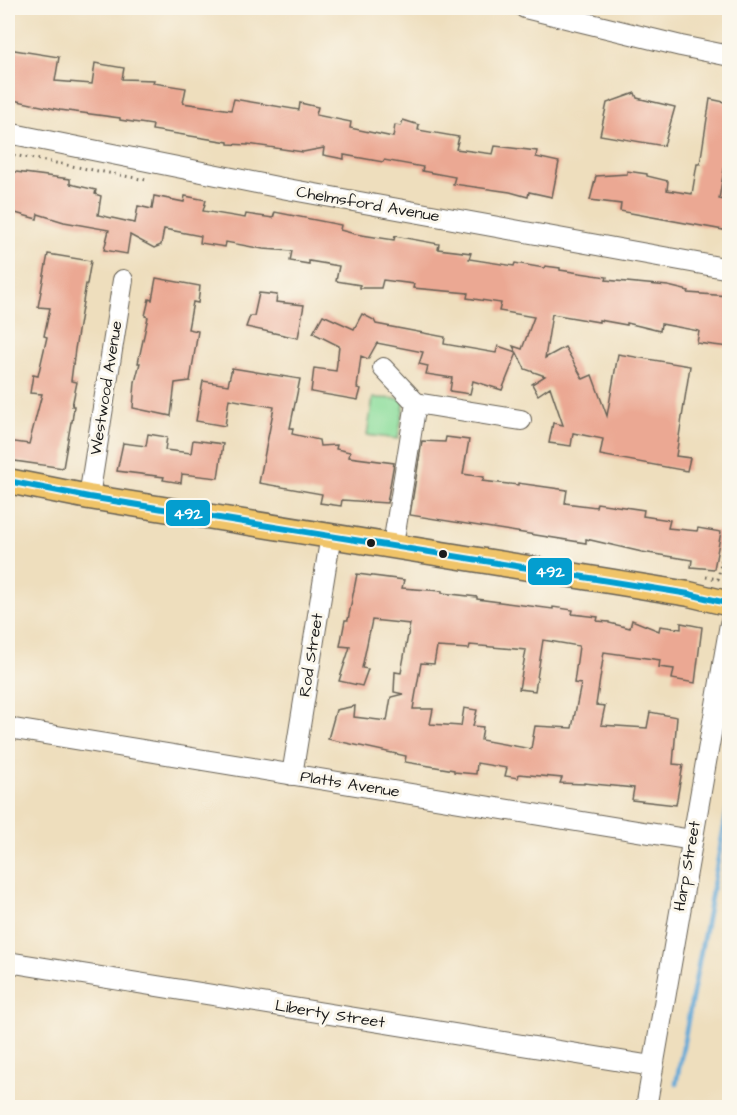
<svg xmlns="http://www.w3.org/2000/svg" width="737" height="1115" font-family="'Architects Daughter',sans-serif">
<rect width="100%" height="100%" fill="#fbf7ec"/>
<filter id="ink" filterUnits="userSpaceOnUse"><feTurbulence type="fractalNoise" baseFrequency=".0167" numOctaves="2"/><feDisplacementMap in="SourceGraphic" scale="12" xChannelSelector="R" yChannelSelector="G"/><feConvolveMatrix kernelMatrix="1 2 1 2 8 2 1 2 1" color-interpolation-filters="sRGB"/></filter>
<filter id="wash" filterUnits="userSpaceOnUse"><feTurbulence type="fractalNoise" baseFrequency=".008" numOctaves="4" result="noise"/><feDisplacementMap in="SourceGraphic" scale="24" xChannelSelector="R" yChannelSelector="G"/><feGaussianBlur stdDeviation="1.35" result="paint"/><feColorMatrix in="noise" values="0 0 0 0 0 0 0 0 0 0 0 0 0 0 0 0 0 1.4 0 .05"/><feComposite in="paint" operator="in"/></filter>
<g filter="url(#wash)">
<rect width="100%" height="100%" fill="#eedebd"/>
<polygon fill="#8ede9d" stroke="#557d5c" stroke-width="1.5" points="373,398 405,399 398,439 367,435"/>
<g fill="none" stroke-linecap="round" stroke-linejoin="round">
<polyline stroke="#61a8d7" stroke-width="4.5" points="676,1084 730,795"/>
</g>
<g id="blocks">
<g fill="#eba893" fill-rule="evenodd">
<polygon points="8,49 59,57 55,81 92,84 95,63 124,68 122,79 154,80 153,83 186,88 183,103 231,110 234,99 299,110 300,103 318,107 316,115 351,122 350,128 393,137 395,125 401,126 403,120 419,125 418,130 459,137 456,149 493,154 495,146 537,151 536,157 559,162 552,197 529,192 528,197 510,192 453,184 455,177 422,171 423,167 384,160 383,162 344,155 344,159 323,155 324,148 303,152 248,144 248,145 228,144 228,142 152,130 153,125 120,120 120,118 60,110 8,99"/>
<polygon points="635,93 637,98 675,107 664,146 600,135 607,103"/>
<polygon points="710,99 729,103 729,158 726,158 719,199 729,201 729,231 636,214 620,211 621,204 590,200 596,176 627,174 627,171 647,174 647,176 668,181 667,190 692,194 697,164 700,164"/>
<polygon points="8,171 70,179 70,184 96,190 95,194 101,196 98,215 135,223 138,206 152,209 154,196 184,202 185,196 206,200 203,211 245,218 246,214 273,218 275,212 341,225 340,230 355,234 394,240 395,236 439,244 438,249 471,253 469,259 514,266 515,263 544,268 545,266 560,268 560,270 607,277 606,280 668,286 689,291 688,293 729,296 729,347 697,343 699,331 661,324 660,331 627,323 627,325 599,320 599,322 552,314 545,358 565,347 583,379 592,375 607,416 618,354 690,366 676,456 690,458 687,471 600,455 603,439 573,433 571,446 549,443 553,423 563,425 550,387 538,395 532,384 545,376 525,369 517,353 502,390 473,381 470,394 450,391 452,378 426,374 428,366 419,364 423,352 377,343 368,359 361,356 357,388 361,389 358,400 311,392 314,368 336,371 339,346 313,333 323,315 354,329 362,314 374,320 376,324 445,337 444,344 496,353 498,346 516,352 513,346 522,349 534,317 499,311 501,303 467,298 468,293 413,288 414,284 383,280 381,288 360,288 360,285 336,281 339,266 309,261 309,264 290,261 292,251 263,249 226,242 225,247 200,243 201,236 164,229 161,245 154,248 130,235 127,254 104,250 109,230 64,222 38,214 37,219 8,211"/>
<polygon points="48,254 91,261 87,284 86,284 75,349 71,381 77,382 72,406 74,406 72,422 71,422 63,468 8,460 8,441 29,444 42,394 30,393 33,375 38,376 47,337 44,336 50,308 38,307"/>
<polygon points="156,278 200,286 198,303 193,302 188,329 198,331 190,381 175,383 171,416 133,408 135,382 140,363 138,363 148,317 145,316 149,299 152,300"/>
<polygon points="259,293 277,295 276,302 304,305 298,338 246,327 250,316 254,316"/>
<polygon points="232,368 300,379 290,428 293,428 292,434 319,440 320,446 337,445 336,449 350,452 349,457 394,463 387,503 342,500 341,506 320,503 322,494 259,483 274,407 229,399 225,426 196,421 203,381 228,385"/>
<polygon points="148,434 167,437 165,450 191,453 193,440 223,444 218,478 182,474 181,483 163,480 164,477 117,471 123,443 146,446"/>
<polygon points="446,437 469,440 463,474 484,477 482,481 518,485 518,483 567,490 565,503 596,507 597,503 644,510 643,516 670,520 668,528 697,531 698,528 721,532 714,569 691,567 692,560 642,552 586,539 586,543 410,515 422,441 445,442"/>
<path d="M357,574L404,580L402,588L442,591V593L477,597V599L553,609V607L573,610L572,614L598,617L597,621L609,622V623L630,628L632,620L659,631L660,626L681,629V623L702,627L695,683L672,679L674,669L659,667L660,660L604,652L596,705L605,706L601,725L647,728L650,712L677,717L673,764L683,765L676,805L632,800L634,788L584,783V784L560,783L562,778L519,774L518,778L505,776L507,768L477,763L476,774L454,772V770L405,762L406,756L328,739L336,710L355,706L354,717L387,721L391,697L403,694L394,692L395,672L401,673L410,624L372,620L362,668L368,669L362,686L339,681L350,647L340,646L345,620H348ZM543,640L579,646L574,683L581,684L572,728L535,726L531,749L481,740L483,727L473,726L477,710L464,708L461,726L430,724L433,709H413L421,663L434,664L437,647L469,649L470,645L526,650L519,689L535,691Z"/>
</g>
</g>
</g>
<g filter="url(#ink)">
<use href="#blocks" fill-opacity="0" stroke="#666054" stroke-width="1.5"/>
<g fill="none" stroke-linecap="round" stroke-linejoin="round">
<defs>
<g id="minor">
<polyline points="525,8 681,46 730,56"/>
<polyline points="8,133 287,189 730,269"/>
<polyline points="383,368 416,403 393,545"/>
<polyline points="416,403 521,420"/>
<polyline points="89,497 123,280"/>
<polyline points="8,728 692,840"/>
<polyline points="292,775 331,535"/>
<polyline points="8,962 652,1066"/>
<polyline points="646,1108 730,624"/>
</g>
<polyline id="major" points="8,481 89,497 689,594 730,604"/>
</defs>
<use href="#minor" stroke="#666054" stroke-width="22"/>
<use href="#major" stroke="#666054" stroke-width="27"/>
<g stroke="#666054" stroke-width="3" stroke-dasharray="1.5 4.5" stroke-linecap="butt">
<polyline points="8,154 146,180"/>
<polyline points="706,577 718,579 730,516"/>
</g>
<use href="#minor" stroke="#fff" stroke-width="20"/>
<use href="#major" stroke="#f0c469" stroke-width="24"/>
<defs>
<polyline id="bus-1" points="8,481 89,497 689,594 730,604"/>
</defs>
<use href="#bus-1" stroke="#fbf7ec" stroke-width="10"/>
<use href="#bus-1" stroke="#049ecf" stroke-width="6"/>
</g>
</g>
<g fill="#1c1c1c" stroke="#fbf7ec" stroke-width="2">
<circle cx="371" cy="543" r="5"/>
<circle cx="443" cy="554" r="5"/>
</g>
<g text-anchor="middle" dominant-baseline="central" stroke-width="6" stroke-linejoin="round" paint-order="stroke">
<g font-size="16" fill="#1c1c1c" stroke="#fbf7ec">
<text transform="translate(368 204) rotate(10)">Chelmsford Avenue</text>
<text transform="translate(106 388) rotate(-81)">Westwood Avenue</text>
<text transform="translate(311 655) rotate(-81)">Rod Street</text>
<text transform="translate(350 784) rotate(9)">Platts Avenue</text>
<text transform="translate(687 866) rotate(-80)">Harp Street</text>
<text transform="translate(330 1014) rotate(9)">Liberty Street</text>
</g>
</g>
<g stroke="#fbf7ec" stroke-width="2">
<rect x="165" y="499" width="46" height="28" rx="6" fill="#049ecf"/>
<rect x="527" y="557" width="46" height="29" rx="6" fill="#049ecf"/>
</g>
<g font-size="16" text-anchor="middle" font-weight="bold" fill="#fff">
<text x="188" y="519">492</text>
<text x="550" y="577">492</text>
</g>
<rect width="737" height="1115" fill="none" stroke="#fbf7ec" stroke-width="30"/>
</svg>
